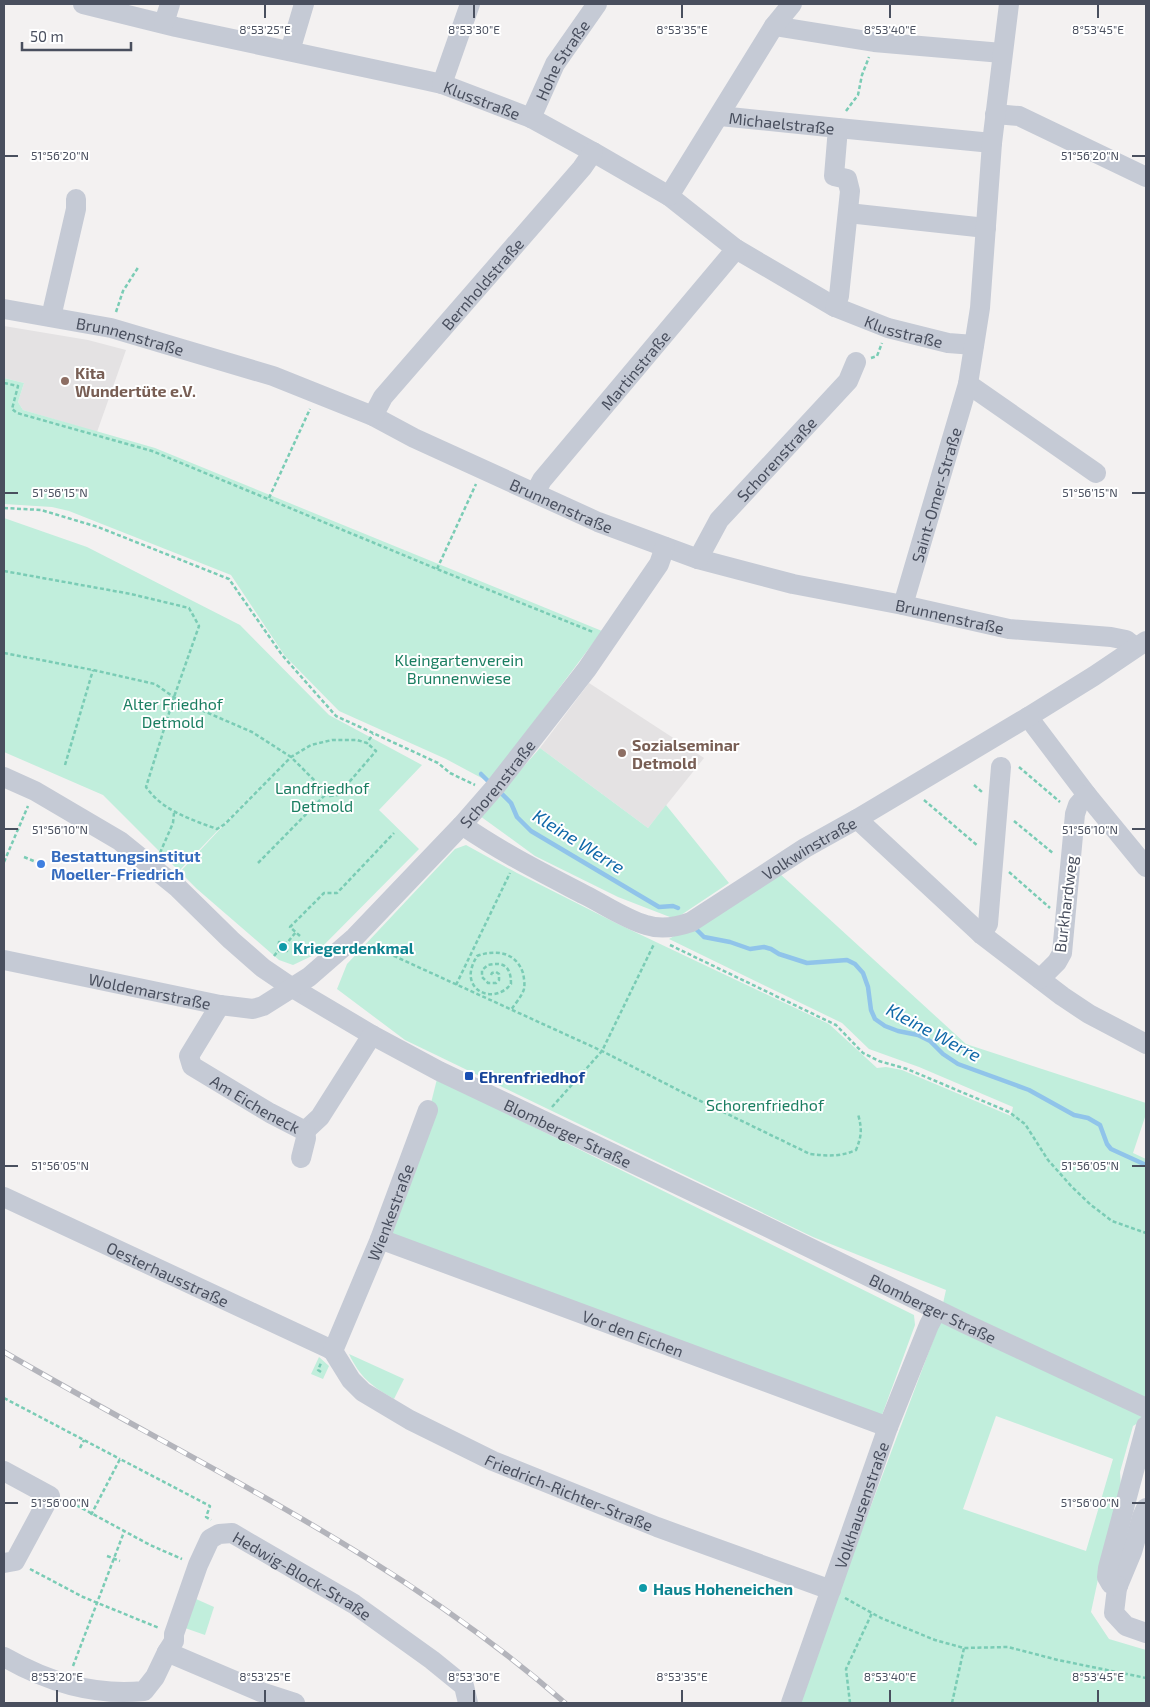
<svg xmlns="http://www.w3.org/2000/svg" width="1150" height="1707" font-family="'Exo 2',sans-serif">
<rect width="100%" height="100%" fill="#f3f1f1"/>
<g fill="#e4e2e3">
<polygon points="4,326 88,340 126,350 97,432 23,410 18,402 24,383 4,378"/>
<polygon points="589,683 704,758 648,828 540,748"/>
</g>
<g fill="#c1eedc" fill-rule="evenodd">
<polygon points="4,378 24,383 18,402 23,410 155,448 602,631 489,782 446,759 339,711 285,656 231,575 69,511 52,507 4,504"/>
<polygon points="4,518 87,547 240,625 329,715 422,765 379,810 419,849 314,955 293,965 279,960 197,889 180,872 263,783 179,871 103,795 4,752"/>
<polygon points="540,748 648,828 666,805 729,883 675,919 618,897 535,856 480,816"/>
<path d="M466,845L517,873L618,924L829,1024L877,1068L886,1067L902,1070L1011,1116L1013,1107L919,1067L869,1049L842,1023L669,939L779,873L966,1044L1146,1103V1114L1133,1153L1146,1159V1418L1133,1426L1120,1472L1122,1504L1103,1556L1091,1612L1109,1639L1146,1650V1703H797L937,1330L946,1290L813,1237L405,1040L337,989L347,964L455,849ZM996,1416L1113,1459L1086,1551L963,1509Z"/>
<polygon points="437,1079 914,1315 915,1325 882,1415 387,1237 429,1111"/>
<path d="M349,1354L404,1379L394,1399C371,1386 360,1377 349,1354Z"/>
<polygon points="319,1357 329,1366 323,1379 311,1374"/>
<polygon points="196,1599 214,1607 205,1635 185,1628"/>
</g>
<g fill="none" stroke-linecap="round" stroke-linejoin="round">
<g stroke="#90c4ea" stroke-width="4.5">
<polyline points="481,774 491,784"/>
<polyline points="499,791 511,803 517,817 531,831 659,907 673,906 678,908"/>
<polyline points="695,928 704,937 730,942 750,949 764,947 771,949 779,954 807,963 847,960 855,964 863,973 868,987 871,1010 875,1019 885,1026 898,1031 918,1035 930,1041 943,1054 958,1064 1029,1090 1074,1115 1088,1118 1100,1125 1107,1144 1111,1149 1146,1165"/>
</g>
<g stroke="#7accb5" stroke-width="2.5" stroke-dasharray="4 2.5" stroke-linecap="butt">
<polyline points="846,111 858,95 862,75 869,57"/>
<polyline points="116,312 123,291 139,266"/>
<polyline points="871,358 877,356 882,343"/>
<polyline points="4,383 18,386 12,409 17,413 152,451 437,569 593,632"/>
<polyline points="269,498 310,409"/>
<polyline points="4,508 41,510 98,527 229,579 282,655 336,716 438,763 450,773 475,785"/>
<polyline points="437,569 476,484"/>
<path d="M4,571L131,594L189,608L199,626L174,697L146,787C163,811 190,819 217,829L225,824L291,757L311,745L332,740H357L367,743L373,734"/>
<polyline points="4,653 93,670 155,684 178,700 252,732 291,757 330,796 338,795 376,751 367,743"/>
<polyline points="65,765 93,670"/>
<polyline points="1019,767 1060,802"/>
<polyline points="974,785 982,792"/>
<polyline points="924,800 978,846"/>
<polyline points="1014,821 1054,854"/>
<polyline points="160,853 173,823 174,813"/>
<polyline points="24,857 41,864"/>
<polyline points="4,862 28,806"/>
<polyline points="258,863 327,793"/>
<polyline points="1009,872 1050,908"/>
<polyline points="300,936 290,927 324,893 337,893 394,833"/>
<path d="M370,945L602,1051L680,1091L810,1154C827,1156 840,1157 856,1150C862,1135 862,1129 858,1114"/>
<polyline points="670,945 836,1025 863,1053 879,1061 907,1069 1009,1112 1025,1124 1048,1160 1072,1187 1091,1205 1112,1221 1146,1233"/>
<polyline points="278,951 287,951 287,943"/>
<polyline points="274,956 278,951 279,942 287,943 296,932"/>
<path d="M491,975L492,973L496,972L499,974V980L496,983H488L482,977V970L488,965C505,961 511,968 511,984C494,1005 464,991 472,967C473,963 475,960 477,956C496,949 516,952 523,973C524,978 525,984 524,989C522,996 515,1004 511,1010"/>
<polyline points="456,985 510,873"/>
<polyline points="552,1107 602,1051 654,944"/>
<polyline points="321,1372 318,1370 321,1363"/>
<polyline points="4,1398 120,1459"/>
<polyline points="80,1448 84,1440"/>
<polyline points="65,1499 150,1545 182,1559"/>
<polyline points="91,1515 120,1459 210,1506 206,1517 211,1520"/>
<polyline points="107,1556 120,1561"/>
<polyline points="30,1569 83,1597 159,1628"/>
<polyline points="845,1598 881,1618 935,1640 964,1648 1008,1647 1058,1660 1146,1678"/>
<polyline points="73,1666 124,1532"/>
<polyline points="850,1703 846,1669 872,1613"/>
<polyline points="952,1703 964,1648"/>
</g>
<g stroke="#c5cad5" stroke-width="20">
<path id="s1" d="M83,4L176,27L424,80L442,84L531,118L593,152L669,196L736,249L835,307L888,328L948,343L974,345"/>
<polyline points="164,23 170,4"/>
<polyline points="774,26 874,42 1002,53"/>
<polyline points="290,51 304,4"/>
<polyline points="442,84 470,4"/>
<polyline points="995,114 1019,116 1146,177"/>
<path id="s2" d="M720,116L838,128L834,176L847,179L850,191L839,296L835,307"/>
<path id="s3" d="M531,118L555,64L597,4"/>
<polyline points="838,128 992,143"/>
<polyline points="669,196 774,26 792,4"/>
<polyline points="848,213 986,228"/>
<path id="s4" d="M4,309L111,328L273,376L373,416L414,438L598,522L698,559L793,584L903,605L1009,629L1111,637L1126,640L1135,647"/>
<polyline points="51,317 76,209 76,199"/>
<polyline points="968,384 1096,473"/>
<path id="s5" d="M373,416L383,397L582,168L593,152"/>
<path id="s6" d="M535,493L542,480L736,249"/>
<path id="s7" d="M698,559L719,520L848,381L856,362"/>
<path id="s8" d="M903,605L968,384L980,308L992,143L1009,4"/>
<polyline points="1028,717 1087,795 1146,867"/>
<path id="s9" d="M4,777L35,791L120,841L178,888L231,940L263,968L291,987L372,1035L439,1071L767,1227L966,1324L1146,1408"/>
<polyline points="857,819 981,934 1062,996 1089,1014 1146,1044"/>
<path id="s10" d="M462,825C501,852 543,873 585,895C605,905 625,919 646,925C661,930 677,927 691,922L805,848L857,819L1028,717L1094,676L1146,641"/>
<polyline points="981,934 988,924 1001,767"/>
<path id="s11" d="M4,960L220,1005L253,1009L263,1006L309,977L355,937L462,825L496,786L587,669L659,564L665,547"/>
<polyline points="1040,979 1057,962 1062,953 1075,814 1078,805 1087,795"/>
<path id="s12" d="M220,1005L189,1056L192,1066L270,1113L305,1131L320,1117L372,1035"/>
<polyline points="301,1158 306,1138 305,1131"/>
<path id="s13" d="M4,1197L328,1348L333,1351L351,1380L363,1392L410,1420L493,1461L657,1527L831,1590"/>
<path id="s14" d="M380,1239L888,1427"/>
<path id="s15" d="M333,1351L380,1239L428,1110"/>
<polyline points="4,1471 50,1496 15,1561 4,1563"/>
<polyline points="1146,1508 1142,1517 1132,1552 1117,1588 1114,1613 1126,1626 1146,1633"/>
<polyline points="1118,1586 1111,1584 1107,1577 1108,1568 1146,1426"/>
<path d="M4,1657C48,1682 93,1696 144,1691L155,1677L167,1652"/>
<path id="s16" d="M295,1703L261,1692L167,1652L174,1641V1634L198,1565L210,1539L219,1534L232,1533L354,1604L432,1660L464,1686L468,1703"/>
<path id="s17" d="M791,1703L888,1427L929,1325L937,1310"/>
</g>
<defs>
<path id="rail" d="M4,1352C196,1464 395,1554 565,1703"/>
</defs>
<use href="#rail" stroke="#b3b4bb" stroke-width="5.5"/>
<use href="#rail" stroke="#fff" stroke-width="4" stroke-dasharray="11" stroke-linecap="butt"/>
</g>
<path fill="none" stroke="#494f5e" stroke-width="2" d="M265,5V18M474,5V18M682,5V18M890,5V18M1098,5V18M5,156H18M1132,156H1145M5,493H18M1132,493H1145M5,829H18M1132,829H1145M5,1166H18M1132,1166H1145M5,1503H18M1132,1503H1145M57,1690V1702M265,1690V1702M474,1690V1702M682,1690V1702M890,1690V1702M1098,1690V1702"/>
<g fill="#8d6e63" stroke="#fff" stroke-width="2">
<circle cx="65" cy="381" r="5"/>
<circle cx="622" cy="753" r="5"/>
</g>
<circle fill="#3f7fe0" stroke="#fff" stroke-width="2" cx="41" cy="864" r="5"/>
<g fill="#0f9aa8" stroke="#fff" stroke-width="2">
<circle cx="283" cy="947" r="5"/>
<circle cx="643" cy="1588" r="5"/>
</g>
<rect fill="#1a4fb4" stroke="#fff" stroke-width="2" x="464" y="1071" width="10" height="10" rx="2.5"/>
<g text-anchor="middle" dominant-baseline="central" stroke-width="4" stroke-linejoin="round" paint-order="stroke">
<g font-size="16" fill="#494f5e" stroke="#fff">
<text stroke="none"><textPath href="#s3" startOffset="66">Hohe Straße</textPath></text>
<text stroke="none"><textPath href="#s1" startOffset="411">Klusstraße</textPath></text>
<text stroke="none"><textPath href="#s2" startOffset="62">Michaelstraße</textPath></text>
<text stroke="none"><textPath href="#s5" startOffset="172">Bernholdstraße</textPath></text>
<text stroke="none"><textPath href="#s1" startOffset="895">Klusstraße</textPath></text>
<text stroke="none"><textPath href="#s4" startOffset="129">Brunnenstraße</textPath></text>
<text stroke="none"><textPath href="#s6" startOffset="159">Martinstraße</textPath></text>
<text stroke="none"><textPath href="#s7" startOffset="128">Schorenstraße</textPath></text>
<text stroke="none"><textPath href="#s8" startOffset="115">Saint-Omer-Straße</textPath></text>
<text stroke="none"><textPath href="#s4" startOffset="594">Brunnenstraße</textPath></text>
<text stroke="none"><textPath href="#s4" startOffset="999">Brunnenstraße</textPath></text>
<text stroke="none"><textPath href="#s11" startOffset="589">Schorenstraße</textPath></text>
<text stroke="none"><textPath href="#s10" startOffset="395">Volkwinstraße</textPath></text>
<text transform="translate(1065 904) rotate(-83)">Burkhardweg</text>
<text stroke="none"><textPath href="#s11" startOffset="149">Woldemarstraße</textPath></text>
<text stroke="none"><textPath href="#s12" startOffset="144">Am Eicheneck</textPath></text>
<text stroke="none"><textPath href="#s9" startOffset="671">Blomberger Straße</textPath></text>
<text stroke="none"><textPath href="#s15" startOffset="150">Wienkestraße</textPath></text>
<text stroke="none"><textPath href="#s13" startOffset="181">Oesterhausstraße</textPath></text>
<text stroke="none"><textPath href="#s9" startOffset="1076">Blomberger Straße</textPath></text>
<text stroke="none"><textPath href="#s14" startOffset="270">Vor den Eichen</textPath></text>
<text stroke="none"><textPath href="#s13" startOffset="644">Friedrich-Richter-Straße</textPath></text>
<text stroke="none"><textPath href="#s17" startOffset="210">Volkhausenstraße</textPath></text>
<text stroke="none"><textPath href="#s16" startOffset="365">Hedwig-Block-Straße</textPath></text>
</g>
<g font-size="16" font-weight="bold" fill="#785e54" stroke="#fff" text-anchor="start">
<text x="75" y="372">Kita<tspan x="75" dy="18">Wundertüte e.V.</tspan></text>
<text x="632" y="744">Sozialseminar<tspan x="632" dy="18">Detmold</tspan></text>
</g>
<g font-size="16" fill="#1a7e61" stroke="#fff">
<text x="459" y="659">Kleingartenverein<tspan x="459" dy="18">Brunnenwiese</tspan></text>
<text x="173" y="703">Alter Friedhof<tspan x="173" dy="18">Detmold</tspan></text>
<text x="322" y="787">Landfriedhof<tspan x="322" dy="18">Detmold</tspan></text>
<text x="765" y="1104">Schorenfriedhof</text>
</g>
<g font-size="16" font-weight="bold" fill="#366cbe" stroke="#fff" text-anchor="start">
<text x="51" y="855">Bestattungsinstitut<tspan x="51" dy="18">Moeller-Friedrich</tspan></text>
</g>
<g font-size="16" font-weight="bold" fill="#0d838f" stroke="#fff" text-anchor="start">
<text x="293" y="947">Kriegerdenkmal</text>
<text x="653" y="1588">Haus Hoheneichen</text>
</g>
<g font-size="16" font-weight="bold" fill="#164399" stroke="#fff" text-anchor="start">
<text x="479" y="1076">Ehrenfriedhof</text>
</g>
<g font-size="18" font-style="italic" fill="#1169a9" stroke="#fff">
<text transform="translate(579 841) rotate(32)">Kleine Werre</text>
<text transform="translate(934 1032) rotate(28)">Kleine Werre</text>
</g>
</g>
<g font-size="12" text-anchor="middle" fill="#494f5e" stroke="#fff" stroke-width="4" stroke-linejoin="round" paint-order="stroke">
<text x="265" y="34">8°53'25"E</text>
<text x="474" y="34">8°53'30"E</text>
<text x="682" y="34">8°53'35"E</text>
<text x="890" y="34">8°53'40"E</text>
<text x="1098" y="34">8°53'45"E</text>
<text x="60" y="160">51°56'20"N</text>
<text x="1090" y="160">51°56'20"N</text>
<text x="60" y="497">51°56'15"N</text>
<text x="1090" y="497">51°56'15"N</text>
<text x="60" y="834">51°56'10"N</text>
<text x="1090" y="834">51°56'10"N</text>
<text x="60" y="1170">51°56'05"N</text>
<text x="1090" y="1170">51°56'05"N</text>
<text x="60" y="1507">51°56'00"N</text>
<text x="1090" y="1507">51°56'00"N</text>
<text x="57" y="1681">8°53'20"E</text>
<text x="265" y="1681">8°53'25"E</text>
<text x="474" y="1681">8°53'30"E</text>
<text x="682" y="1681">8°53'35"E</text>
<text x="890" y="1681">8°53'40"E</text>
<text x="1098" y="1681">8°53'45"E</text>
</g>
<rect width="1150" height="1707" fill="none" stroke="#494f5e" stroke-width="10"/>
<path d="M22 42v8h109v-8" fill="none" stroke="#494f5e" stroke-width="2.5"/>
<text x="30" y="42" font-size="15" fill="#494f5e" stroke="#ffffff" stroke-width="4" paint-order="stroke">50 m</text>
</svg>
